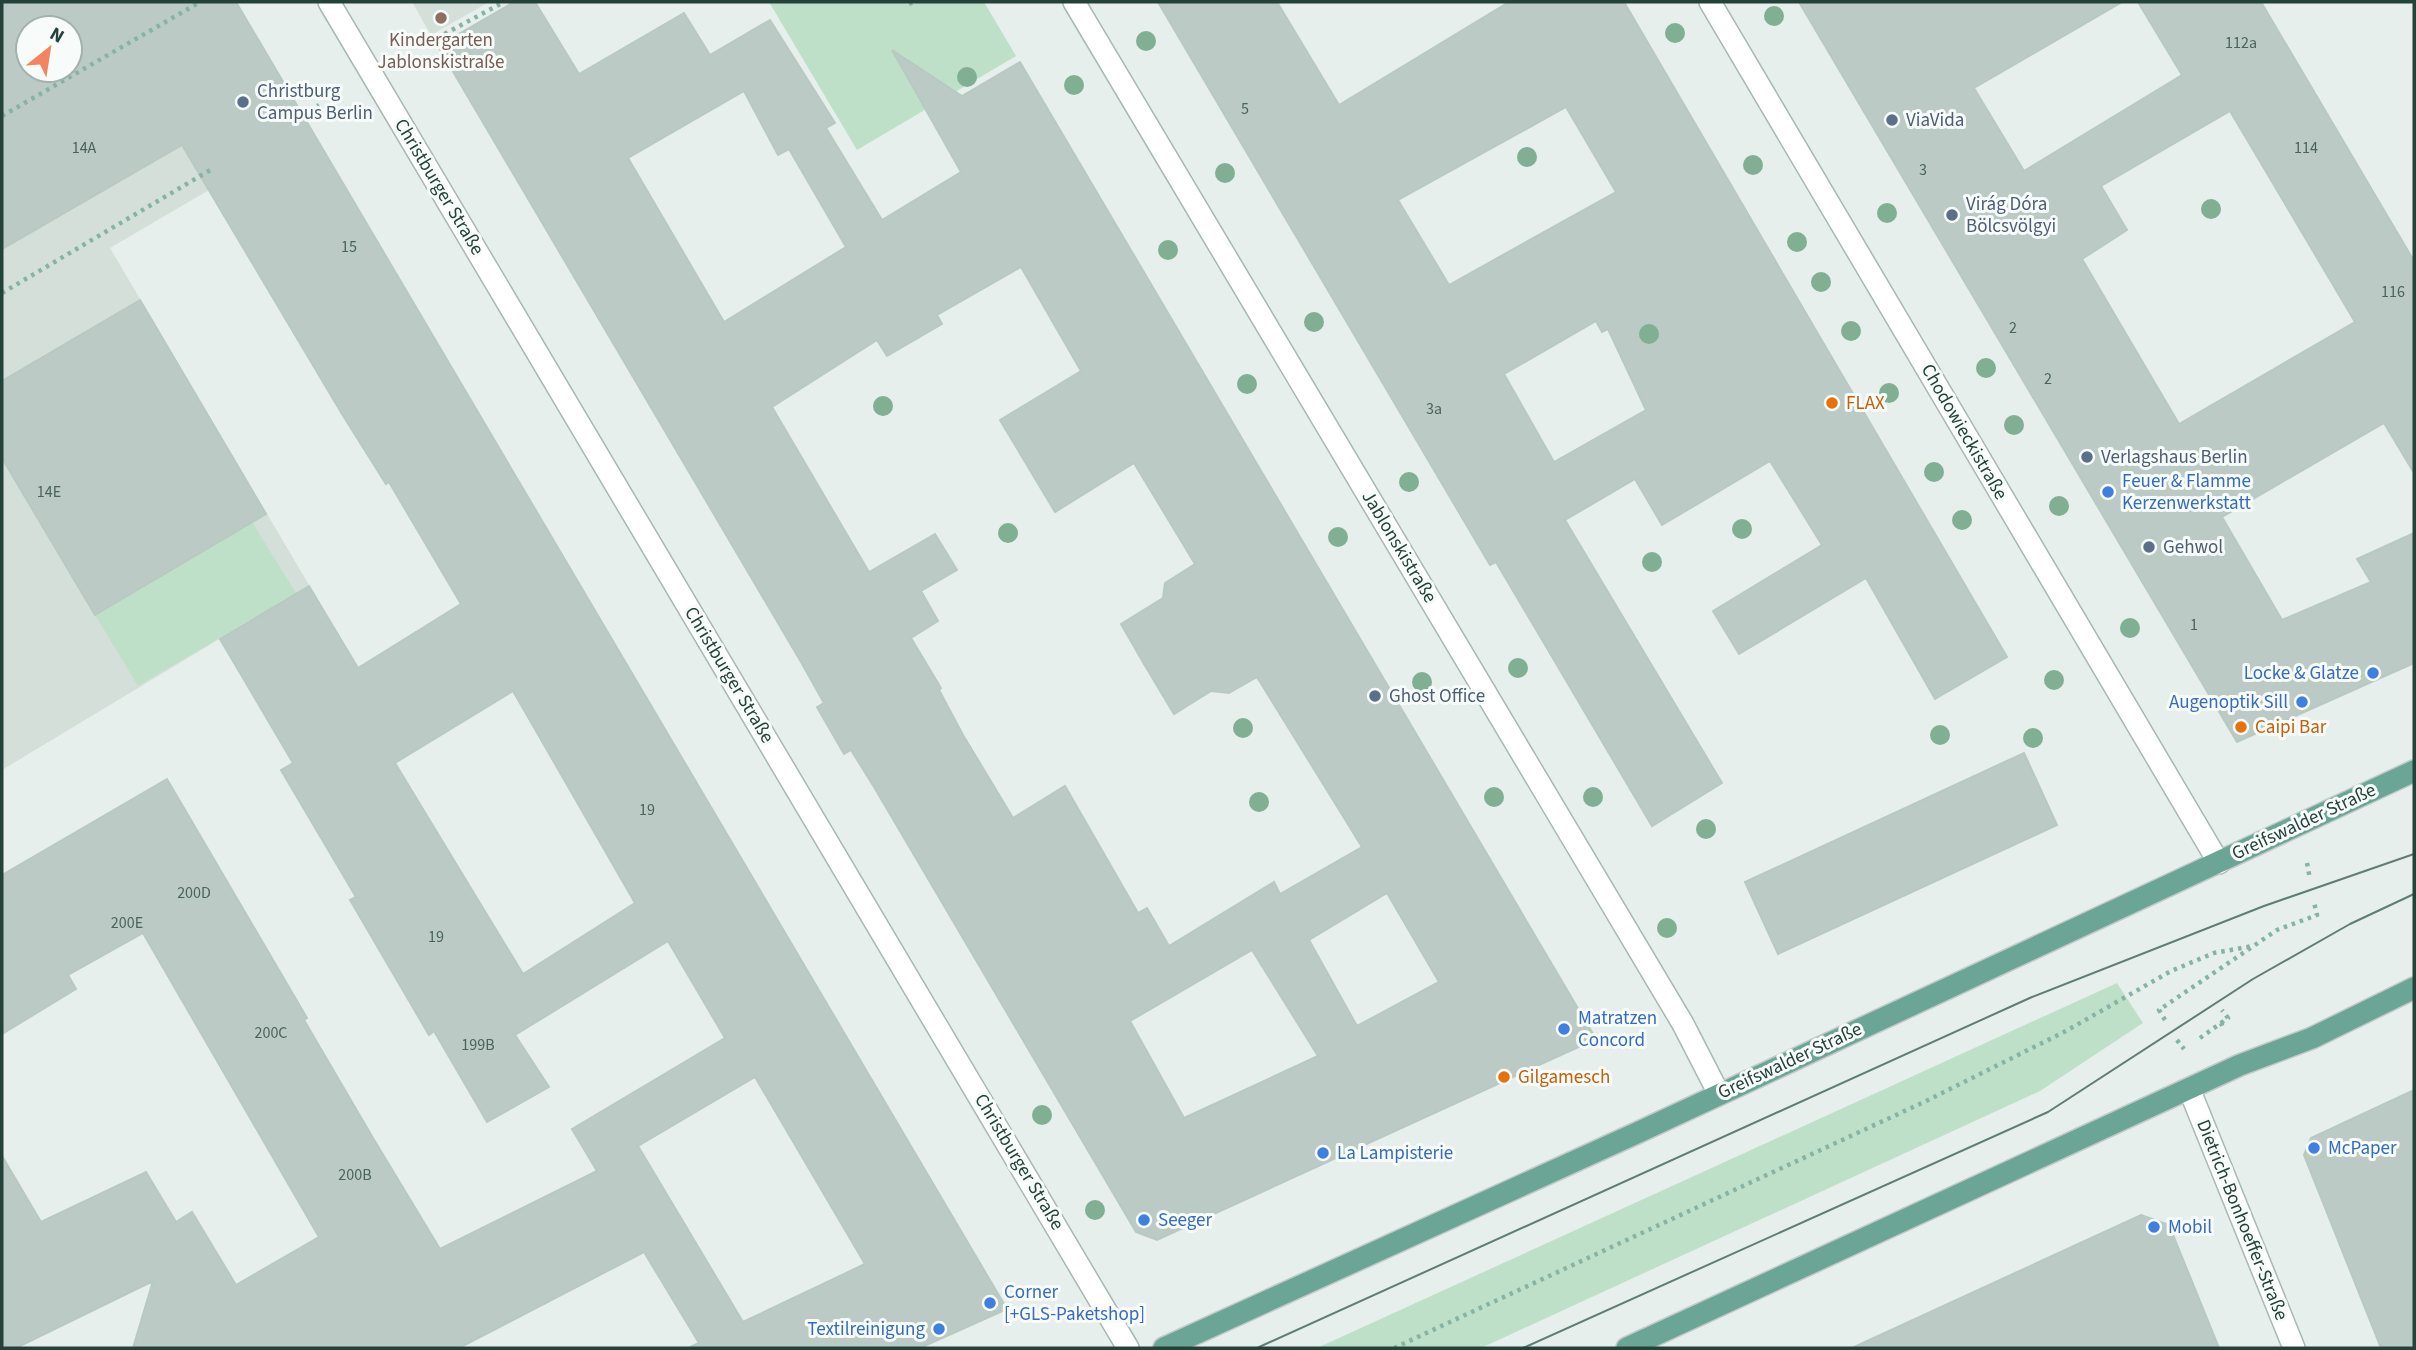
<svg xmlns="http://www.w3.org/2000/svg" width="2416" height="1350" font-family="'Source Sans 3',sans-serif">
<rect width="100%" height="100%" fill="#e6efeb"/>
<g fill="#d4dfda">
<polygon points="412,2 489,2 431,35"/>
<polygon points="99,79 112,137 133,173 193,138 221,183 110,248 309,585 2,770 2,137"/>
</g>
<g fill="#bfe0c8">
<polygon points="769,2 984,2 1016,56 857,150"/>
<polygon points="252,522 296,593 138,686 95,615"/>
<polygon points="2117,983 2143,1023 2040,1091 1481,1348 1317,1348"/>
</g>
<g fill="#bbcac4" stroke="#b8c9c2" stroke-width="2" fill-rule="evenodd">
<path d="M2,2H236L1007,1309L920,1348H688L699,1343L644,1252L459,1348H133L153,1281L16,1348H2V1156L41,1222L146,1172L176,1222L192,1212L236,1285L319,1237L143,933L68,975L76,989L2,1034V875L167,779L307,1018L304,1020L373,1138L440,1249L597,1171L572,1129L725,1038L668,941L515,1035L549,1087L487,1122L434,1031L429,1035L350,900L356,897L281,770L293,763L220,639L309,586L358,668L461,604L389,482L386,484L342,414L182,145L2,249ZM28,28H70V70H28ZM513,691L635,903L523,974L395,763ZM755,1077L865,1264L743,1322L638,1146Z"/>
<path d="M514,2H535L579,74L684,13L710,55L770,20L835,123L826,128L882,220L961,172L892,50L962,96L1020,62L1596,1039L1157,1240L1136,1232L874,787L851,750L844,754L817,707L824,703L801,662L438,46ZM744,91L778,155L789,149L846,247L724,322L628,158ZM1021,267L1081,371L1000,420L1055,512L1134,463L1195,564L1165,583L1163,598L1121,624L1144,664L1174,714L1211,691L1229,693L1257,677L1362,847L1280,894L1274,882L1169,946L1147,908L1138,913L1065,786L1013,818L963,735L939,690L941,688L911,638L938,621L921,591L957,570L935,534L869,572L772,407L877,340L887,356L942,324L937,315ZM1387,893L1439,982L1357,1026L1309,940ZM1252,950L1318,1056L1184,1118L1130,1021Z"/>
<path d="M1158,2H1277L1339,105L1509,2H1624L2007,657L1935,699L1866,578L1739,654L1713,611L1822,545L1770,461L1662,525L1635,479L1565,520L1722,783L1652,826L1496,562L1490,565ZM1566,107L1616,192L1449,285L1398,200ZM1596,321L1602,332L1608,329L1646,410L1554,462L1504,374Z"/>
<path d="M1799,2H2122L1974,88L2024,171L2182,75L2138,2H2261L2414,261V473L2384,423L2222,517L2282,620L2371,582L2357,559L2414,533V663L2237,742ZM2230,111L2355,322L2179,424L2082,259L2127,230L2101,186Z"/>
<polygon points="140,300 266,514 95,615 2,458 2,381"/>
<polygon points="2024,753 2057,825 1778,954 1745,882"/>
<polygon points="2414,1090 2414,1348 2381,1348 2304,1155 2311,1138"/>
<polygon points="2141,1215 2169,1225 2219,1348 1852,1348"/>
</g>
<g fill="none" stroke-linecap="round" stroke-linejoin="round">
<defs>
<g id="street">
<polyline points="329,2 1128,1348"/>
<polyline points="1074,2 1683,1024 1719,1094"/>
<polyline points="1710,2 2219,863"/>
<polyline points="2190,1091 2294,1348"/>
</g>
<g id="primary">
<polyline points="1164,1348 1639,1132 2414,771"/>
<polyline points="1627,1348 2240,1065 2312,1038 2414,988"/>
</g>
</defs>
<use href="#street" stroke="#a8b8b2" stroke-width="24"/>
<use href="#primary" stroke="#c2cac8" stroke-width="24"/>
<g stroke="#86b3a5" stroke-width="4.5" stroke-dasharray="3.5 5" stroke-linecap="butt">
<polyline points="909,4 914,2"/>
<polyline points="422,46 504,2"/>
<polyline points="303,115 319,105"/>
<polyline points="2,116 200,2"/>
<polyline points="2,293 212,169"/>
<polyline points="2307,863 2310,879"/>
<polyline points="2165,1020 2159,1010 2277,930 2317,915 2314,902"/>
<polyline points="2221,1023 2228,1018 2222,1010"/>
<polyline points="2200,1038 2221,1023 2224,1030"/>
<polyline points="2177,1040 2184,1049"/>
<polyline points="1394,1348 1924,1102 2066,1031 2171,971 2214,953 2253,946"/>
</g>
<use href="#street" stroke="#fff" stroke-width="21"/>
<use href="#primary" stroke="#6aa596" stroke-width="21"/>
<g stroke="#5f7d75" stroke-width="2">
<polyline points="1257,1348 2032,997 2264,906 2414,854"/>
<polyline points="1523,1348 2048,1112 2253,979 2350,924 2414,894"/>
</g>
</g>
<g fill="#80af93">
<circle cx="1774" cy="16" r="10"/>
<circle cx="1675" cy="33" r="10"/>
<circle cx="1146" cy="41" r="10"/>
<circle cx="967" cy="77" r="10"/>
<circle cx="1074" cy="85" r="10"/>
<circle cx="1527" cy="157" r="10"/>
<circle cx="1753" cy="165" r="10"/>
<circle cx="1225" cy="173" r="10"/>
<circle cx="2211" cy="209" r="10"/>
<circle cx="1887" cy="213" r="10"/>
<circle cx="1797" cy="242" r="10"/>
<circle cx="1168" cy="250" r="10"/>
<circle cx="1821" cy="282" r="10"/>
<circle cx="1314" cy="322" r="10"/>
<circle cx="1851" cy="331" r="10"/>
<circle cx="1649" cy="334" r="10"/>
<circle cx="1986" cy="368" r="10"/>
<circle cx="1247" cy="384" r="10"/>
<circle cx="1889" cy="393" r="10"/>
<circle cx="883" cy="406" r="10"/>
<circle cx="2014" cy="425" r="10"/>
<circle cx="1934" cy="472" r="10"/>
<circle cx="1409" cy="482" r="10"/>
<circle cx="2059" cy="506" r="10"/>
<circle cx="1962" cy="520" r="10"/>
<circle cx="1742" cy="529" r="10"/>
<circle cx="1008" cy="533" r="10"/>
<circle cx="1338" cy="537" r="10"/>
<circle cx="1652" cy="562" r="10"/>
<circle cx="2130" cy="628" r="10"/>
<circle cx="1518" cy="668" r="10"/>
<circle cx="2054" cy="680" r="10"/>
<circle cx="1422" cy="682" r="10"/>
<circle cx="1243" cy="728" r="10"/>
<circle cx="1940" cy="735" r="10"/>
<circle cx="2033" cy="738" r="10"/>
<circle cx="1494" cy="797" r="10"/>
<circle cx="1593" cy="797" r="10"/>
<circle cx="1259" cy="802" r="10"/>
<circle cx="1706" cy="829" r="10"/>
<circle cx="1667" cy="928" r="10"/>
<circle cx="1042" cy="1115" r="10"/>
<circle cx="1095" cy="1210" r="10"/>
</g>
<circle fill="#8d6e63" stroke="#f7fbf9" stroke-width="2.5" cx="441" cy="18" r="7"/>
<g fill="#5c6f8a" stroke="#f7fbf9" stroke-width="2.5">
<circle cx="243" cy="102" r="7"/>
<circle cx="1892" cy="120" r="7"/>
<circle cx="1952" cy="215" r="7"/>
<circle cx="2087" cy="457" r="7"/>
<circle cx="2149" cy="547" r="7"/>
<circle cx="1375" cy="696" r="7"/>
</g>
<g fill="#e8710a" stroke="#f7fbf9" stroke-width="2.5">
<circle cx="1832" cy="403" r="7"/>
<circle cx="2241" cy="727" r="7"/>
<circle cx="1504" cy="1077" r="7"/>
</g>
<g fill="#3f7fe0" stroke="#f7fbf9" stroke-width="2.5">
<circle cx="2108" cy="492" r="7"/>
<circle cx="2373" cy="673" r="7"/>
<circle cx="2302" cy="702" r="7"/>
<circle cx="1564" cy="1029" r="7"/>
<circle cx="2314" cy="1148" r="7"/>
<circle cx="1323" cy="1153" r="7"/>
<circle cx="1144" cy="1220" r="7"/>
<circle cx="2154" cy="1227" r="7"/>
<circle cx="990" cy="1303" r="7"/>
<circle cx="939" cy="1329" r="7"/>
</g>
<g text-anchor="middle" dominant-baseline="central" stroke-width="6" stroke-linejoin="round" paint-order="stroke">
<g font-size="16" fill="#4a645c">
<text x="2241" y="43">112a</text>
<text x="1245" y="109">5</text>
<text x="84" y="148">14A</text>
<text x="2306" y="148">114</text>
<text x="1923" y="170">3</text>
<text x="349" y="247">15</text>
<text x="2393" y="292">116</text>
<text x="2013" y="328">2</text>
<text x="2048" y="379">2</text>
<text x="1434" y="409">3a</text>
<text x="49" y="492">14E</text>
<text x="2194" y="625">1</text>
<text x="647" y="810">19</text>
<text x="194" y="893">200D</text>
<text x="127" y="923">200E</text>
<text x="436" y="937">19</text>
<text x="271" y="1033">200C</text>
<text x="478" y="1045">199B</text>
<text x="355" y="1175">200B</text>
</g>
<g font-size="19" fill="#785e54" stroke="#f7fbf9">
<text x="441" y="40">Kindergarten<tspan x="441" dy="22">Jablonskistraße</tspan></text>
</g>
<g font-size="19" fill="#4e5e75" stroke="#f7fbf9" text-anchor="start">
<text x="257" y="91">Christburg<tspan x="257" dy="22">Campus Berlin</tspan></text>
<text x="1906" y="120">ViaVida</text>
<text x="1966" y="204">Virág Dóra<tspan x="1966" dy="22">Bölcsvölgyi</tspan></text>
<text x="2101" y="457">Verlagshaus Berlin</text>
<text x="2163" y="547">Gehwol</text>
<text x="1389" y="696">Ghost Office</text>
</g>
<g font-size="19" fill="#24423a" stroke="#f7fbf9">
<text transform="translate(439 187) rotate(59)">Christburger Straße</text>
<text transform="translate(1964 432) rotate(60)">Chodowieckistraße</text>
<text transform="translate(1399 547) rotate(59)">Jablonskistraße</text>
<text transform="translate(729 675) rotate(59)">Christburger Straße</text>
<text transform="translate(2304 822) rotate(-25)">Greifswalder Straße</text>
<text transform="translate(1790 1061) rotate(-25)">Greifswalder Straße</text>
<text transform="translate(1019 1162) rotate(59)">Christburger Straße</text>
<text transform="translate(2242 1220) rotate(68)">Dietrich-Bonhoeffer-Straße</text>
</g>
<g font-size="19" fill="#c56008" stroke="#f7fbf9" text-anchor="start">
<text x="1846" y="403">FLAX</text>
<text x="2255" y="727">Caipi Bar</text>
<text x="1518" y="1077">Gilgamesch</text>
</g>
<g font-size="19" fill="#366cbe" stroke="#f7fbf9" text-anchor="start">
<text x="2122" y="481">Feuer &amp; Flamme<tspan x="2122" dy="22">Kerzenwerkstatt</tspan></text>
<text x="2359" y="673" text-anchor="end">Locke &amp; Glatze</text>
<text x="2288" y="702" text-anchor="end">Augenoptik Sill</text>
<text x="1578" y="1018">Matratzen<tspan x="1578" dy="22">Concord</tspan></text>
<text x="2328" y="1148">McPaper</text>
<text x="1337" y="1153">La Lampisterie</text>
<text x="1158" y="1220">Seeger</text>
<text x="2168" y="1227">Mobil</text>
<text x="1004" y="1292">Corner<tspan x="1004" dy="22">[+GLS-Paketshop]</tspan></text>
<text x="925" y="1329" text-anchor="end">Textilreinigung</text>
</g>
</g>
<rect width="2416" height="1350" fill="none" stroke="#24423a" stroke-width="7"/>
<g transform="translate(49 49) rotate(30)"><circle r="33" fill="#f7fbf9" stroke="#a3b1ad" stroke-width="2"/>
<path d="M0-5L12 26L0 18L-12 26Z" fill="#f4845f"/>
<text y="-10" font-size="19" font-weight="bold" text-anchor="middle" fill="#24423a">N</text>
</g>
</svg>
